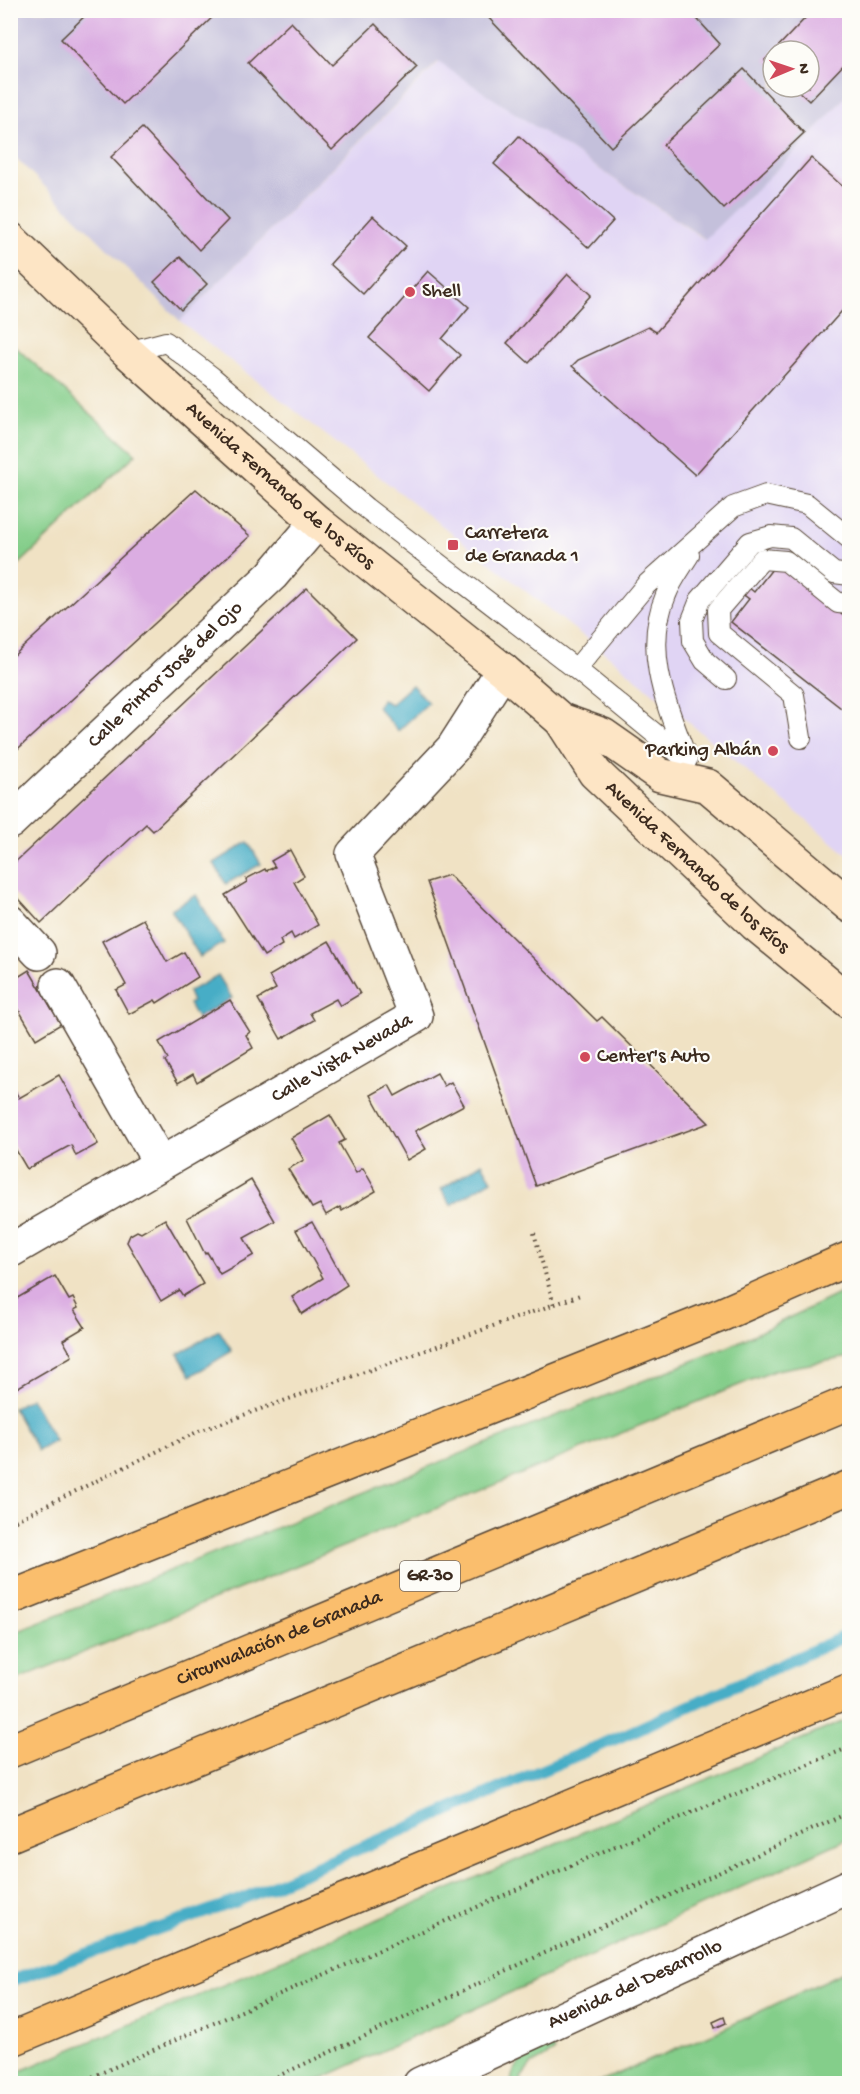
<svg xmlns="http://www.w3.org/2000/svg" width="860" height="2094" font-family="'Gochi Hand',sans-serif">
<rect width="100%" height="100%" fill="#fdfcf7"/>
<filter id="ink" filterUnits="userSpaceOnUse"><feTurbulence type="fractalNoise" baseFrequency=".0167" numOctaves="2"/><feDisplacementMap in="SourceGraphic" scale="12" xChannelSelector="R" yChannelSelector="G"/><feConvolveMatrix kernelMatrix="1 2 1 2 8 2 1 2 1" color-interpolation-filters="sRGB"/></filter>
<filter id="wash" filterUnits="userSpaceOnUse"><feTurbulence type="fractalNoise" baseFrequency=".008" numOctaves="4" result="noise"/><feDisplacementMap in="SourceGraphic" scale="24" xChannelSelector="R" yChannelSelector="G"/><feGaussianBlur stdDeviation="1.35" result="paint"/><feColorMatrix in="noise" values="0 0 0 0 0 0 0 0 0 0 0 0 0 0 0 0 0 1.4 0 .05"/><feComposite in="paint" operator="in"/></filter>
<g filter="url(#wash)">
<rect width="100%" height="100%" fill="#f0e2c4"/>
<polygon fill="#e0d4f4" points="439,62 704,239 807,140 849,92 849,856 614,660 180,321"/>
<path fill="#c4c0db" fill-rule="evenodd" d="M10,11H849V92L807,140L705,239L438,62L180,321L11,153ZM773,51H809V87H773Z"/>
<g fill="#84ce8a" stroke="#607c54" stroke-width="1.5">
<polygon points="11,343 136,454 11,572"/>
<polygon points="849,1289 849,1357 776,1370 11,1682 11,1634 730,1346"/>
<polygon points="849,1719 849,1838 312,2083 11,2083 11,2075"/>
<polygon points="849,1969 849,2083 596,2083 717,2032"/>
<path d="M551,2044L554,2052L531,2065L521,2078L522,2083H511C512,2061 532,2053 551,2044Z"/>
</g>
<g fill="#47adc6" stroke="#416c72" stroke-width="1.5">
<polygon points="412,685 428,703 398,731 377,707 382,700 391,704"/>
<polygon points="248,842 261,864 226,884 214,863"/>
<polygon points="196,895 224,943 200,957 171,909"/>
<polygon points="218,975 232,998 197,1018 189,1004 192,1002 188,992"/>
<polygon points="482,1163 492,1180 451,1205 441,1189"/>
<polygon points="219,1330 232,1351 191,1376 178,1354"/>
<polygon points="31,1398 55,1441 38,1451 13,1408"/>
</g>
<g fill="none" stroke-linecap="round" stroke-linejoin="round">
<polyline stroke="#47adc6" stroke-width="12" points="10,1981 237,1901 629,1733 850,1634"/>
</g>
<g id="blocks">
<g fill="#dbade2">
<polygon points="91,10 220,10 123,104 61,39"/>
<polygon points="489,10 689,10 720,44 611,147 485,14"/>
<polygon points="813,10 850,10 850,58 809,101 794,87 809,87 809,51 774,51"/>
<polygon points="291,22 332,65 375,24 417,67 332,150 248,63"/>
<polygon points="773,52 773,67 765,60"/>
<polygon points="744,69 804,133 724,209 663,145"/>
<polygon points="142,128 228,220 199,250 111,157"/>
<polygon points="519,136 613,221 589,248 494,164"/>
<polygon points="811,158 850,193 850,302 695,475 572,366 578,360 648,327 656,332"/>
<polygon points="373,216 406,246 363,294 330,264"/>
<polygon points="180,257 207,284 181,310 154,282"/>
<polygon points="428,271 469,307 442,339 460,355 429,391 369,338"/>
<polygon points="568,274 591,295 529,363 507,343"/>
<polygon points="196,489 250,536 10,756 10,659"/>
<polygon points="776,564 850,621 850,715 731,622 749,599 741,593 747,586 754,592"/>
<polygon points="307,588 357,638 153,831 146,824 41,923 10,889 10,867"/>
<polygon points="290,850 304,876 294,882 318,925 294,939 291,933 280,940 282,945 264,956 225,895 247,882 246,879 265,869 266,871 275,867 271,861"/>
<polygon points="449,875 597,1021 602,1017 709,1123 536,1186 427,882"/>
<polygon points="143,919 167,962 184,952 198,977 157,1003 155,1000 129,1014 116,990 126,985 102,941"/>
<polygon points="329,941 360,994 340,1006 336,999 310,1013 314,1020 281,1039 258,999 276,989 269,976"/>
<polygon points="29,970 61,1024 36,1039 10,995 10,982"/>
<polygon points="230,1000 250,1032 246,1035 253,1048 197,1082 193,1074 178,1083 165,1061 168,1059 159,1042"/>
<polygon points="437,1073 444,1086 451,1082 464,1105 415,1131 426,1149 407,1160 371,1095 389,1085 395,1096"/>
<polygon points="59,1075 98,1144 76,1156 71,1145 27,1169 10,1140 10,1082 19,1098"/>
<polygon points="330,1115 345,1140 339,1143 356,1173 363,1168 376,1191 342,1211 340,1207 326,1215 320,1204 312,1208 288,1169 304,1160 291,1138"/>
<polygon points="251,1180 275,1221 244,1238 254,1255 220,1274 207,1252 205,1254 187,1218"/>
<polygon points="165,1219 203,1284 183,1296 179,1290 161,1301 127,1242 130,1235 137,1231 141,1233"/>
<polygon points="312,1222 347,1285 302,1314 292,1297 323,1278 296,1230"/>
<polygon points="55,1276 69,1300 73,1298 78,1308 74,1310 85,1327 63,1340 72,1356 10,1392 10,1295 14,1300"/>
<polygon points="724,2017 726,2023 715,2028 713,2022"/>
</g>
</g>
</g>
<g filter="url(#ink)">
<use href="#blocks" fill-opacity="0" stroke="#564637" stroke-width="1.5"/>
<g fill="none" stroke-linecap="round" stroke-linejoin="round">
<defs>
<g id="lane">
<polyline points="128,352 166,342 212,377 366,508 576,669 687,760"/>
<polyline points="576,669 646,585 733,507 766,495 807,504 850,539"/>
<polyline points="726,679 705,661 693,641 692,620 700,600 750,542 771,536 791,538 834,573 850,575"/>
<polyline points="801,738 794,695 719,633 718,610 762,559 786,561 838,603 850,604"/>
<path d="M687,759C667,706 642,651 666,595C671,581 681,568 689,555"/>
</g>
<g id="street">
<path id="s1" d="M10,822L272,575L317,522"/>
<polyline points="10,922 39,953"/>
<polyline points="58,985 160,1163"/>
<path id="s2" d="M10,1251L416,1016L353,854L453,748L503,670"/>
<path id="s3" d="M420,2084L850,1886"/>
</g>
<g id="secondary">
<path id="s4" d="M10,239L128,352L317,522L503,670L561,720L595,773L755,924L850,1002"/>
<polyline points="561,720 603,735 660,775 708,786 850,906"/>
</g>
<g id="primary">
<polyline points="10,1598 723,1314 850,1258"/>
<polyline points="10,2040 850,1690"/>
</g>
<g id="highway">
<path id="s5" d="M10,1751L850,1402"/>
<polyline points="10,1835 850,1487"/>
</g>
</defs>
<use href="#lane" stroke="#564637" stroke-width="22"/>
<use href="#street" stroke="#564637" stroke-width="36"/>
<use href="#secondary" stroke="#564637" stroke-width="36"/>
<use href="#primary" stroke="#564637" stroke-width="36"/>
<use href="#highway" stroke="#564637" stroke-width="36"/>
<g stroke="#564637" stroke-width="4" stroke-dasharray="1.5 4.5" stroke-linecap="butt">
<polyline points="534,1233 554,1305"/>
<polyline points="10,1523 199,1431 583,1294"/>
<polyline points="76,2084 697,1810 850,1747"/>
<polyline points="261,2084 850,1812"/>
</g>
<use href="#lane" stroke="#fff" stroke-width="20"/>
<use href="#street" stroke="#fff" stroke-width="33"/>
<use href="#secondary" stroke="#fde5c5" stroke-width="33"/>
<use href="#primary" stroke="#fabe6d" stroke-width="33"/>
<use href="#highway" stroke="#fabe6d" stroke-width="33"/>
</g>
</g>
<g fill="#d1495b" stroke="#fdfcf7" stroke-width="2">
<circle cx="410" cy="292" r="6"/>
<rect x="447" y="539" width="12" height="12" rx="3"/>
<circle cx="773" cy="751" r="6"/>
<circle cx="585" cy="1057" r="6"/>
</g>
<g text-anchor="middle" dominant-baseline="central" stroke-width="4.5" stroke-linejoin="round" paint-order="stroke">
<rect fill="#fdfcf7" stroke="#75695f" stroke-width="1.5" x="400" y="1561" width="60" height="30" rx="4.5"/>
<g font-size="18" font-weight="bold" fill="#3b2a1e">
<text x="430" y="1576">GR-30</text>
</g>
<g font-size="20" fill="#3b2a1e" stroke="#fdfcf7" text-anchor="start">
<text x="422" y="292">Shell</text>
<text x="465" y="534">Carretera<tspan x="465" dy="23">de Granada 1</tspan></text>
<text x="761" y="751" text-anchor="end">Parking Albán</text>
<text x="597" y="1057">Center's Auto</text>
</g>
<g font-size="20" fill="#3b2a1e" stroke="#fdfcf7">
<text stroke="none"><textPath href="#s4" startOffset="366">Avenida Fernando de los Ríos</textPath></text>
<text stroke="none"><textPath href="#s1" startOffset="214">Calle Pintor José del Ojo</textPath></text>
<text stroke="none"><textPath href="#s4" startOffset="934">Avenida Fernando de los Ríos</textPath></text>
<text stroke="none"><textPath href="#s2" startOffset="384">Calle Vista Nevada</textPath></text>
<text stroke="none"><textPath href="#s5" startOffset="292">Circunvalación de Granada</textPath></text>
<text stroke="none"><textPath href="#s3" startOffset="237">Avenida del Desarrollo</textPath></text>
</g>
</g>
<rect width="860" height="2094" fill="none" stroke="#fdfcf7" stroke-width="36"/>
<g transform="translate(791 69) rotate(88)"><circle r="28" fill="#fdfcf7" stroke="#afa8a0" stroke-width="1.5"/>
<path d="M0-4.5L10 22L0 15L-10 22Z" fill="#d1495b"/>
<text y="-9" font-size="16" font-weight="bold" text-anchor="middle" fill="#3b2a1e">N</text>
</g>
</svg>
